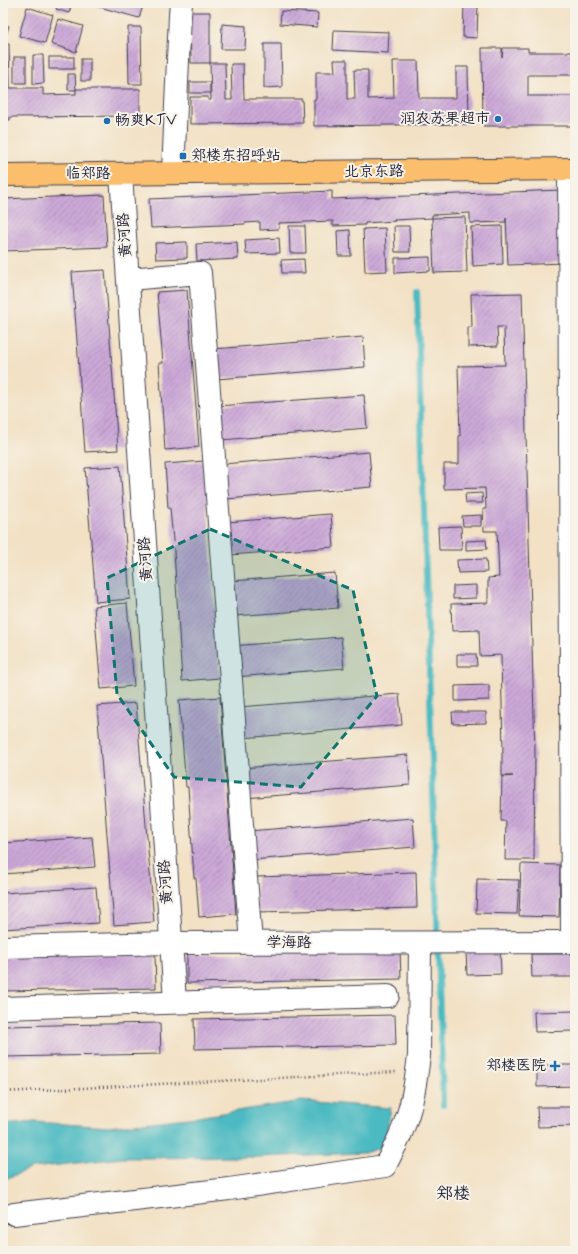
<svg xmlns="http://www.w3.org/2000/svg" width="578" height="1254" font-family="Mynerve,'LXGW WenKai TC',sans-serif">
<defs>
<pattern id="building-hatch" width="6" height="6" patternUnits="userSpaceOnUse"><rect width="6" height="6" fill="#cca9d8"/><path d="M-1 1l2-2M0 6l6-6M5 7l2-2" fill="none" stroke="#a589b0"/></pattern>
</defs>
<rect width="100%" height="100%" fill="#f7f3e8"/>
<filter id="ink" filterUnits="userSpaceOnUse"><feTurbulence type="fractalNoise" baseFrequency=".025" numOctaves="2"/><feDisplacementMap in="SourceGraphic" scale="8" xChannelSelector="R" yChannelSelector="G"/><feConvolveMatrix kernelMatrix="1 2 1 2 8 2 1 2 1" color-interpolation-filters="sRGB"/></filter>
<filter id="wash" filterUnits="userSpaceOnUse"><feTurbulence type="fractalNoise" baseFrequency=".012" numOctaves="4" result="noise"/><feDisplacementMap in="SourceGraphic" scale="16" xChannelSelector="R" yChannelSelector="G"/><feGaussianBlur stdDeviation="0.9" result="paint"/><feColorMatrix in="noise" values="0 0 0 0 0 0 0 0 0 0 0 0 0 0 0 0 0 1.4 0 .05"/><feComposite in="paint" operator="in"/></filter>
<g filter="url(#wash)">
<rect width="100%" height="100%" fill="#f2e1c5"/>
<polygon fill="#4bbac1" stroke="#366e7e" points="302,1101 391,1108 384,1147 364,1153 255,1157 122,1158 32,1168 3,1180 3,1125 35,1122 108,1127 197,1117"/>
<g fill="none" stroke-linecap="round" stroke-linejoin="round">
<polyline stroke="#4bbac1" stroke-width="6" points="417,292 443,1105"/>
</g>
<g id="blocks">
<g fill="url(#building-hatch)">
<polygon points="58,3 72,3 69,13 56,9"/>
<polygon points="97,3 144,3 139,18 96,6"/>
<polygon points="464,3 478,3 477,38 463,37"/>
<polygon points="27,7 53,15 45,43 19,36"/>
<polygon points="281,11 318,13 317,27 280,24"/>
<polygon points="190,12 210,12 210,63 191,63"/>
<polygon points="58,19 83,26 76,52 51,44"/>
<polygon points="3,23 9,26 5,39 3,38"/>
<polygon points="222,24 246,26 245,49 221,49"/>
<polygon points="128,27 141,27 142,84 129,84"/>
<polygon points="334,30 389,32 388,53 333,50"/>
<polygon points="3,44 9,44 10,88 43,88 43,95 76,94 76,89 140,89 140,116 10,117 10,120 3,120"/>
<polygon points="264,44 281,44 282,87 264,88"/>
<polygon points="482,48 502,48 502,57 503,48 528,48 528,52 575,52 575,75 528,75 528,96 575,96 575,126 483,126"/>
<polygon points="33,55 43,55 44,83 33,84"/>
<rect x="14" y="57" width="12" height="26"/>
<rect x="49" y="57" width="25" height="12"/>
<rect x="81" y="59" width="9" height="22"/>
<polygon points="334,60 347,60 347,99 355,99 354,70 368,70 368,99 394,98 393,61 418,61 419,98 456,98 456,67 468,67 469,124 314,126 314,99 316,99 316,72 335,72"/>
<polygon points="210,63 225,63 226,100 232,100 231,64 243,64 244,99 302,99 303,123 190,124 190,97 208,97 208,100 211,100"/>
<polygon points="68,74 75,74 76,90 68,90"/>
<rect x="190" y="82" width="20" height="11"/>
<polygon points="562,190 565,263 508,265 506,217 506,222 470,223 470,213 432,215 432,218 465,217 467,272 434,273 432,218 394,220 395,221 365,223 365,225 333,226 333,221 279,223 279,229 260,230 260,222 245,223 245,224 151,228 149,199 332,191 332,199"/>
<polygon points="104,195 107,247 3,251 3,199"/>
<polygon points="289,226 305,226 306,253 290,253"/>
<polygon points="394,226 409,226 410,252 395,252"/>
<polygon points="502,226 503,264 473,266 471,227"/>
<polygon points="385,228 387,271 365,272 363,229"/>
<polygon points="350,230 351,256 338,256 337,231"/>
<polygon points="279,238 280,253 246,254 245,240"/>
<polygon points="187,242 187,258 156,259 155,243"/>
<polygon points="237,242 238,259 197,261 196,244"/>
<polygon points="430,257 430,271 395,273 395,258"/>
<polygon points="304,259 305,273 282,273 281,260"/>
<polygon points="105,270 118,450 85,452 72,272"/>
<polygon points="187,290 199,447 165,450 159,363 163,363 157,292"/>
<polygon points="522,293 535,752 534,860 505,860 506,821 501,821 502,777 513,776 502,776 502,753 503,753 501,655 480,656 479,630 452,631 451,604 488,603 488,578 499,577 497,531 484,531 483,509 486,509 485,488 444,489 444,464 459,464 459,436 460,436 458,366 505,365 504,327 497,327 498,346 468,347 468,327 472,327 471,294"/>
<polygon points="363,337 365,367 217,379 214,349"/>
<polygon points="364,395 367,428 221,440 218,406"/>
<polygon points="369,452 372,487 226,499 223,464"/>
<polygon points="204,461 220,678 182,681 174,551 170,508 168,508 165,464"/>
<polygon points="120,466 130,599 96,602 85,468"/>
<polygon points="482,493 483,503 466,503 465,494"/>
<polygon points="331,514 334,547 230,555 227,522"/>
<polygon points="481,515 481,526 463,526 462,516"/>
<polygon points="461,526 462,550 439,550 438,527"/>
<polygon points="486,540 487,549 466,550 466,541"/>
<polygon points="486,559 487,572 458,573 457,560"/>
<polygon points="335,573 338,608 235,616 232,581"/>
<polygon points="476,585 476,598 453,599 453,586"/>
<polygon points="127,603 134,686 101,689 94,606"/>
<polygon points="341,637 344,668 235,677 232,646"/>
<polygon points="457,654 476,654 477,666 457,666"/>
<polygon points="489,685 489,700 455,701 455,686"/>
<polygon points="399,694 402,725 242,738 240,707"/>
<polygon points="220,697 236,914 199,917 196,878 194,878 188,787 186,787 179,700"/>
<polygon points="136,703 154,922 114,925 97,706"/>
<polygon points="452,712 486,712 486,723 453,724"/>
<polygon points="408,755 410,785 244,798 242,768"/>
<polygon points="413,818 415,847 251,860 248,831"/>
<polygon points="92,837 95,867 3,874 3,843"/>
<polygon points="521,864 560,865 559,917 519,916"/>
<polygon points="416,872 417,908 257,912 256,877"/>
<polygon points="477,879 519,880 517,914 476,913"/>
<polygon points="96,887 99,923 3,929 3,893"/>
<polygon points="466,949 500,949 501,974 467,975"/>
<polygon points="400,950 401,979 187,983 187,954"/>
<polygon points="155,954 156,988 3,991 3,957"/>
<polygon points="531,954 575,954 575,977 532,977"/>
<polygon points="575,1011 575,1031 535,1032 534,1012"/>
<polygon points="395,1015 396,1045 195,1049 194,1019"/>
<polygon points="160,1023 161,1054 3,1057 3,1026"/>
<polygon points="537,1065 575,1065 575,1086 537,1087"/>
<polygon points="537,1107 575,1107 575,1126 538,1127"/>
</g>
</g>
</g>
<g filter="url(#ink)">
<use href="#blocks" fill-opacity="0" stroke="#413f50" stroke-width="1"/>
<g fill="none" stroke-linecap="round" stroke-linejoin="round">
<defs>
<g id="minor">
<polyline points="569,169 572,942"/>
<polyline points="173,173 180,15 181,3"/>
<polyline points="121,174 175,1002"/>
<polyline points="128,279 200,273 251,943"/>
<polyline points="3,947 170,943 575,942"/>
<polyline points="3,1008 388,996"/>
<path d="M14,1214L229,1189L385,1166C392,1152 400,1138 405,1123C413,1102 416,1079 419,1056L420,943"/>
</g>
<polyline id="major" points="3,175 575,169"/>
</defs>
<use href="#minor" stroke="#413f50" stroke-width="24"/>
<use href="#major" stroke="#413f50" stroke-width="24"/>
<g stroke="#413f50" stroke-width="2.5" stroke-dasharray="1 3" stroke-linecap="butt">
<polyline points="149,3 160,7"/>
<polyline points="3,1092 396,1072"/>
</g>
<use href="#minor" stroke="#fff" stroke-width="22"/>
<use href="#major" stroke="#fabe6d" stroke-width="22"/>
</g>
</g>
<path fill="#0f766e" fill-opacity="0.2" stroke="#0f766e" stroke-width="3" stroke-dasharray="8 5" stroke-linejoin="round" d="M210,529L353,590L377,696L301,787L174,777L117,694L107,578Z"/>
<g fill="#1f6fb2" stroke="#f7f3e8" stroke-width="1.5">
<circle cx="498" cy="119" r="4"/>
<circle cx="107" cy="121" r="4"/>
<rect x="179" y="152" width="8" height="8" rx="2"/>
<path d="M553 1060h4v4h4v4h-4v4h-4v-4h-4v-4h4z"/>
</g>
<g text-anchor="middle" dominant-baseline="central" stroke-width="4" stroke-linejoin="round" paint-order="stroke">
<g font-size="15" fill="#22223b" stroke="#f7f3e8" text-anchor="end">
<text x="490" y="119">润农苏果超市</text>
<text x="115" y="121" text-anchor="start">畅爽KTV</text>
<text x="191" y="156" text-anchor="start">郑楼东招呼站</text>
<text x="546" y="1066">郑楼医院</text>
</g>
<g font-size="15" fill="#22223b" stroke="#f7f3e8">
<text transform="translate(374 172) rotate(-1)">北京东路</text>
<text x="88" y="174">临郑路</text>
<text transform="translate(125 235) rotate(-94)">黄河路</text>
<text transform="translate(146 559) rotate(-94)">黄河路</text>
<text transform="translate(166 882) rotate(-94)">黄河路</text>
<text x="289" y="943">学海路</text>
</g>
<g font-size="17" fill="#22223b" stroke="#f7f3e8">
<text x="453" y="1194">郑楼</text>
</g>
</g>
<rect width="578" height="1254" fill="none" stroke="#f7f3e8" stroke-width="16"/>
</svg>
